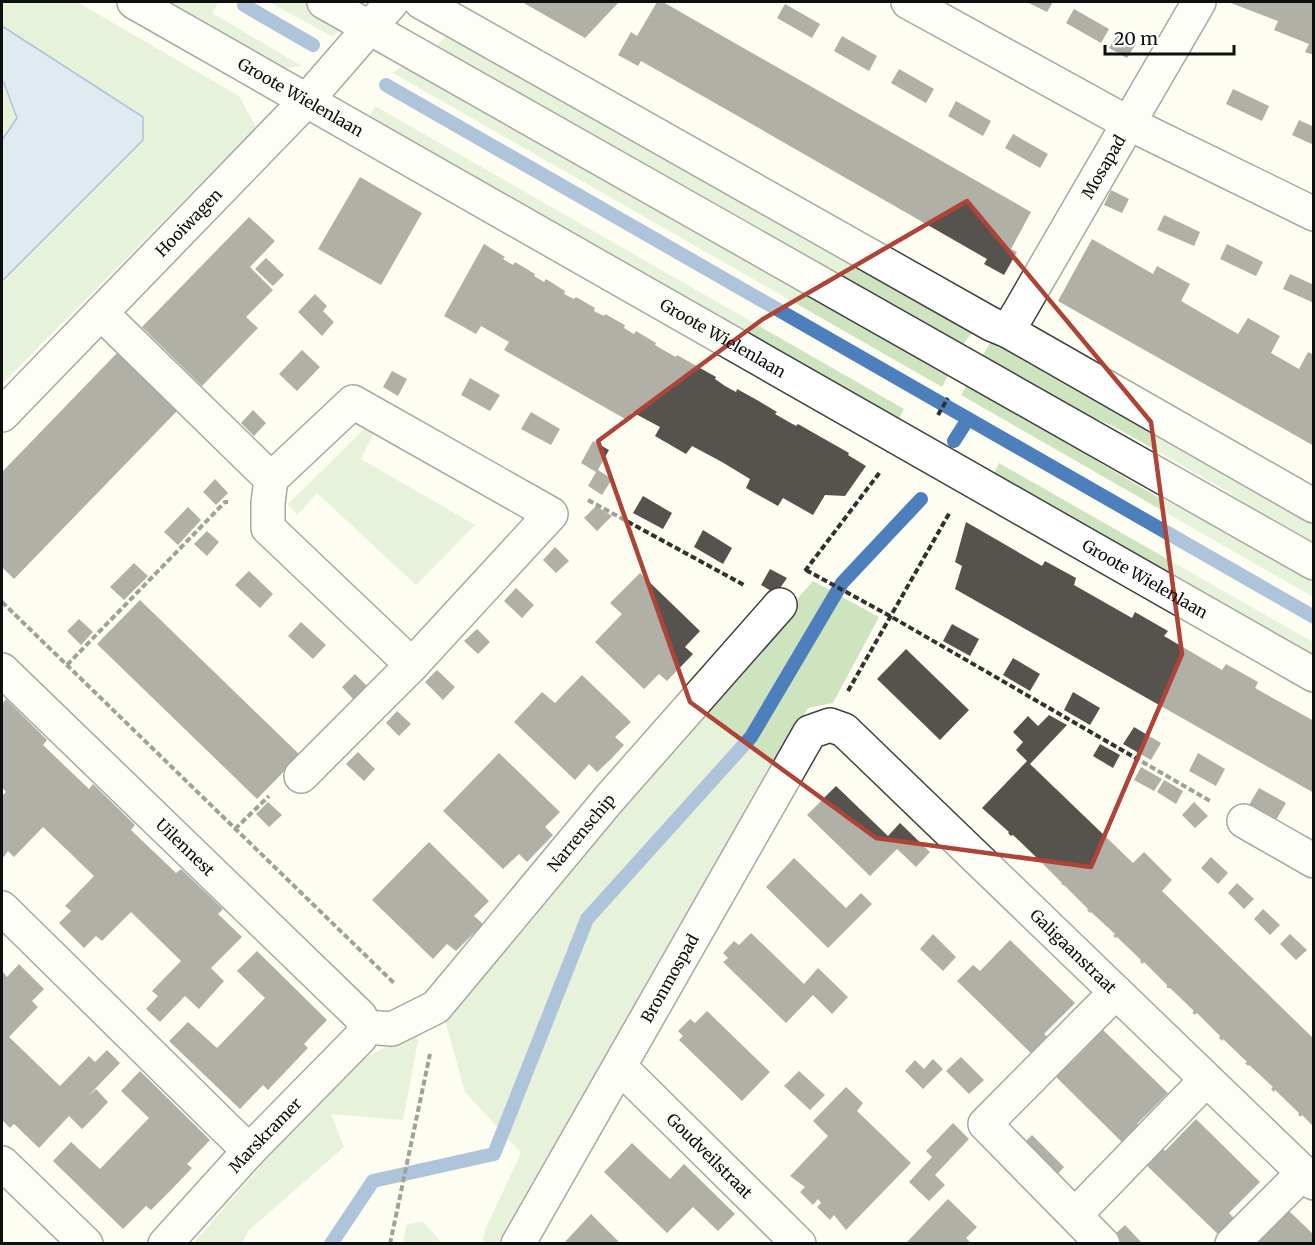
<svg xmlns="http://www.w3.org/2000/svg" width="1315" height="1245" font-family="Merriweather,serif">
<rect width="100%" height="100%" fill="#fdfdf2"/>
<g fill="#cde4bf">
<polygon points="2,2 77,2 239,96 256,127 2,384 2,281 143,140 143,117 2,26"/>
<polygon points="160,2 219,2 212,13 302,66 279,69"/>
<polygon points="269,2 306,2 345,24 333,37"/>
<polygon points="450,32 974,330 962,346 435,47"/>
<polygon points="410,61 951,370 942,387 393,73"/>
<polygon points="2,81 4,82 17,118 2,140"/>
<polygon points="375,106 904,409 897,422 368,119"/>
<polygon points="993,338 1313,521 1313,548 1222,488 1115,427 1044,396 981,358"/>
<polygon points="970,380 1033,416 1100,463 1154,495 1313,575 1313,597 961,395"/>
<polygon points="367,426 376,429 361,459 475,525 416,585 317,493 297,515 288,504"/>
<polygon points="999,463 1313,642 1313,661 992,477"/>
<polygon points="813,581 879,617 833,703 808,708 501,1243 483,1243 485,1230 521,1153 465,1092 445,1020 708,700"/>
<polygon points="416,1031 418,1041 403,1120 331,1114 344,1147 249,1230 242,1243 193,1244 346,1068"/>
<polygon points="423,1222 442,1243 403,1243 407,1224"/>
</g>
<polygon fill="#bdd4ef" stroke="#4d7fbd" stroke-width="1.5" points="2,26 143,117 143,140 2,281 2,140 17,118 4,83 2,81"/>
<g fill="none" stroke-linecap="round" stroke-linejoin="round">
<g stroke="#4d7fbd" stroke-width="14">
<polyline points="244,5 313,45"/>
<polyline points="386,85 1314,617"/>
<polyline points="954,441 968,419"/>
<polyline points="331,1244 373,1181 494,1154 587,919 751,737 842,583 921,499"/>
</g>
</g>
<g fill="#56524d">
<polygon points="522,2 619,2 585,38"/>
<polygon points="657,2 663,2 1031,212 1011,249 1017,252 1004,275 984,264 987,259 743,119 641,61 638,66 618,55 631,32 637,36"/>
<polygon points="1027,2 1053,2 1047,12"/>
<polygon points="1228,2 1314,2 1314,55 1305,52 1309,44 1274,30 1278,21"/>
<polygon points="785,4 820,24 812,38 777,18"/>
<polygon points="1074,9 1109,29 1101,43 1066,23"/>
<polygon points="1118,34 1136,44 1127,58 1109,48"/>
<polygon points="842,36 877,56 869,71 834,51"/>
<polygon points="899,69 934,89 926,103 891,83"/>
<polygon points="1233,89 1269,106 1262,121 1226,104"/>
<polygon points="956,101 991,121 983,136 948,116"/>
<polygon points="1299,120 1314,127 1314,145 1292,135"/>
<polygon points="1013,134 1048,154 1040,168 1005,148"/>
<polygon points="360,177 422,213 381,285 318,249"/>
<polygon points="1111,190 1129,199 1122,213 1104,205"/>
<polygon points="1164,215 1200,232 1194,246 1157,230"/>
<polygon points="249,217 275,241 250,267 273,290 246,317 258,328 202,386 142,327"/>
<polygon points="1092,239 1153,274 1157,266 1190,284 1181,301 1238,334 1248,318 1280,336 1271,353 1299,369 1308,352 1314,355 1314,446 1058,301"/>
<polygon points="484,244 505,257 503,259 513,265 515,262 535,274 534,276 544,282 546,279 565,291 564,294 574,299 576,297 595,308 594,311 604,316 605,314 625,325 624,328 634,334 636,331 656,343 655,345 665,351 676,357 677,355 716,377 715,379 725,386 736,392 737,389 757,400 777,412 775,414 796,426 798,424 849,453 848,455 866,466 845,496 825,495 813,515 783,498 778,506 746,488 750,479 722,462 692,446 686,454 655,436 660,427 632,412 627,420 504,350 509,342 481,326 476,334 444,316"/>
<polygon points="1227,244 1263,262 1256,276 1220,259"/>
<polygon points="266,258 284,275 273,286 255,269"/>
<polygon points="1290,274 1314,285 1314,303 1283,289"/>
<polygon points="315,294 327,306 323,311 334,322 322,336 298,312"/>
<polygon points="302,350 320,367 297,391 279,374"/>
<polygon points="117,353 177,411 14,579 2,567 2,472"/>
<polygon points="392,371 407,379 398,396 383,387"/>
<polygon points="470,378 500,395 490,411 461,395"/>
<polygon points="253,410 266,423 254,436 241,423"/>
<polygon points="531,412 560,429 551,445 521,429"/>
<polygon points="593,441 609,450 598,470 612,479 602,495 588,486 596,472 581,463"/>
<polygon points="215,479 228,493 216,505 203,492"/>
<polygon points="643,496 672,513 663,529 633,513"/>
<polygon points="596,506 612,516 597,531 584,518"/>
<polygon points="188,507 201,520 178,545 164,532"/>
<polygon points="966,522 1042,566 1045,561 1076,578 1074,585 1132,618 1135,612 1168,631 1164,636 1222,670 1226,664 1258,682 1255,688 1314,721 1314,793 955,589 962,566 955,562"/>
<polygon points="703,530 732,548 723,564 694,547"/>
<polygon points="207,531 219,542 207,556 194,544"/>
<polygon points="555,547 569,561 556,573 543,560"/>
<polygon points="134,563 148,576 124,600 110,587"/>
<polygon points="770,569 787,578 776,594 761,585"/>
<polygon points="249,571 273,594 260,608 235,585"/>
<polygon points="640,573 700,631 685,647 693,654 667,681 659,674 644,689 595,642 622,614 610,603"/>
<polygon points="516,588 534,605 522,618 504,601"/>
<polygon points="140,600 300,755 257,799 97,644"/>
<polygon points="79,619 93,632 81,645 67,631"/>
<polygon points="301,622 326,645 313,659 288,636"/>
<polygon points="952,624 979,639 970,656 943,641"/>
<polygon points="477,629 490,642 478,654 464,641"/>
<polygon points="906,649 969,710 940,740 877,679"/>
<polygon points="1013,658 1040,674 1030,691 1003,675"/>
<polygon points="437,670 455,687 443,700 425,682"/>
<polygon points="355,674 367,686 354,700 342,687"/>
<polygon points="582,675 631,722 615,737 624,745 611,759 597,772 589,764 575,780 514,722 542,692 555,703"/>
<polygon points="1073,692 1100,708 1090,725 1064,710"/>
<polygon points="6,699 47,740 43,745 89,789 93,784 135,825 131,830 176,873 181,869 223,909 218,914 242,937 211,968 224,981 199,1009 185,996 160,1022 146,1009 158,996 152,991 181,961 131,912 102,941 96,936 84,948 59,923 71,911 65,906 94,876 43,827 14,857 8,851 2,859 2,796 6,792 2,787 2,704"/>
<polygon points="397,711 411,724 399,736 386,723"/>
<polygon points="1049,715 1067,725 1030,764 1133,863 1144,852 1172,880 1162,891 1314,1039 1314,1127 1302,1115 1300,1117 1298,1114 1299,1113 1275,1090 1274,1092 1271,1089 1273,1087 1249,1065 1248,1066 1245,1063 1247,1062 1223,1039 1222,1041 1219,1038 1220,1036 1197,1013 1195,1015 1192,1012 1194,1011 1170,988 1167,988 1167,985 1144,962 1142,964 1140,961 1141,960 1117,937 1116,938 1113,936 1115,934 1091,912 1090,913 1087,910 1088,909 1065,886 1061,884 1062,883 1039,860 1037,862 1034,859 1036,857 1013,835 1011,836 1008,833 1009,832 982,808 1027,761 1016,750 1023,742 1013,732 1028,716 1038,726"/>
<polygon points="1134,727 1161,743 1151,760 1123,744"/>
<polygon points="1100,744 1120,755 1113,768 1093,756"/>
<polygon points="358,752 375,769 364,781 346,764"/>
<polygon points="499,753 560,812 545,827 553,835 527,862 519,854 503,869 443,811"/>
<polygon points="1198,753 1225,769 1216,786 1189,771"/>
<polygon points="1141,767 1162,779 1154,791 1134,780"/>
<polygon points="1164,780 1183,791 1176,804 1157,792"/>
<polygon points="836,786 888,836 900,823 930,852 916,867 897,849 870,876 807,815"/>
<polygon points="1259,788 1286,803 1276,820 1249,805"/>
<polygon points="268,802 282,815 269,827 256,814"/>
<polygon points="1194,802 1208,816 1195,828 1182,815"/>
<polygon points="429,842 489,901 474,916 483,924 456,951 447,944 433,959 372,900"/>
<polygon points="1211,857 1228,873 1218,884 1201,868"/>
<polygon points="794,858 846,908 861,893 872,904 828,948 766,887"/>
<polygon points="1237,883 1254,899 1244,909 1228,893"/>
<polygon points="1263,909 1280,925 1270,935 1254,919"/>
<polygon points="751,933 804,984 818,968 848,997 832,1014 813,995 786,1023 723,962 728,958 723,953 734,941 739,945"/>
<polygon points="933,934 956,957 943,971 920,949"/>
<polygon points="1290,934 1307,950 1296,960 1280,944"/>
<polygon points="1010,940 1075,1003 1044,1034 1052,1041 1036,1058 957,981 973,965 980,971"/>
<polygon points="257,951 327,1020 304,1044 308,1048 268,1090 263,1085 240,1109 169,1041 188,1022 217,1048 265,998 237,971"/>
<polygon points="19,964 44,989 32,1001 38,1007 9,1037 60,1086 89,1056 95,1062 107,1050 120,1063 89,1095 96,1089 108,1102 96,1115 82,1129 69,1116 39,1148 14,1124 10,1128 2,1120 2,971 7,977"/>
<polygon points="707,1011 770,1072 742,1101 679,1040 683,1036 678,1031 690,1019 695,1023"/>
<polygon points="1103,1030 1168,1093 1137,1124 1144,1131 1128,1148 1050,1071 1066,1054 1072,1062"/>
<polygon points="961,1057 984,1080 969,1094 946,1071"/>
<polygon points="933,1059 943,1069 923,1089 905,1071 915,1060 924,1069"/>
<polygon points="140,1071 210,1140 187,1164 192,1168 172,1189 151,1210 146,1206 123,1229 53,1161 71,1142 100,1169 149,1118 121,1091"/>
<polygon points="799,1071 825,1095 810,1110 784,1086"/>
<polygon points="846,1087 863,1103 857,1111 911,1163 846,1230 834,1215 830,1220 817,1207 821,1203 818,1199 813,1205 800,1192 805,1187 790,1176 828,1136 813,1121"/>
<polygon points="1196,1119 1260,1182 1229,1213 1237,1221 1221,1237 1142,1161 1158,1144 1165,1151"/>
<polygon points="953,1123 969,1139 935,1175 945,1185 929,1201 909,1182 932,1157 926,1151"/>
<polygon points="1032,1135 1064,1167 1055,1177 1022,1145"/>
<polygon points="632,1143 670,1179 684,1164 735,1214 718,1231 693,1207 667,1233 604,1172"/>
<polygon points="948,1199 977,1227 966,1238 972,1244 905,1244"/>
<polygon points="1288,1210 1314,1235 1314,1244 1241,1244"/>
<polygon points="591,1214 621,1244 563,1244"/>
<polygon points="1125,1225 1143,1244 1123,1244 1114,1235"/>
</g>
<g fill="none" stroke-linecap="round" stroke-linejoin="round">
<defs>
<g id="minor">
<path id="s1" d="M134,2L1314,675"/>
<polyline points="324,2 1314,563"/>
<polyline points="421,2 991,324 1008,331 1314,506"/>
<polyline points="908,2 1128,123 1314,214"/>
<polyline points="101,313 271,479 353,402 551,514 412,665 301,776"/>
<path id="s2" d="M1008,331L1199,2"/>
<path id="s3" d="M2,415L307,100L392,2"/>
<polyline points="271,479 268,503 268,528 412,665"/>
<path id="s4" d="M2,670L360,1016L365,1027"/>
<polyline points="1244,821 1314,861"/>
<polyline points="2,908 249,1151"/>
<path id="s5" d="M365,1027L392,1029L436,1007L609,799L780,605"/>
<path id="s6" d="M620,1067L799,1244"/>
<polyline points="2,1163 86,1244"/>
<polyline points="1075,1215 1206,1080"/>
<path id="s7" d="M165,1244L249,1151L360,1038L365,1027"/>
<path id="s8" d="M518,1244L810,732L830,725L844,730L1314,1183"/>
<polyline points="1103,1244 985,1124 1116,992"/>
<polyline points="1232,1244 1303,1173"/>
</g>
</defs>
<use href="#minor" stroke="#424242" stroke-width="36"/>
<g stroke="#313131" stroke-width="4" stroke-dasharray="6 3" stroke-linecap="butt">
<polyline points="938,415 948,398"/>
<polyline points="588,500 744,585"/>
<polyline points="806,570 890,616 1212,802"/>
<polyline points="805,571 880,472"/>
<polyline points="2,602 395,984"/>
<polyline points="67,665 225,502 228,502"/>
<polyline points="848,691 950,512"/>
<polyline points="235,829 269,796"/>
<polyline points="390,1244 430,1054"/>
</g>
<use href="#minor" stroke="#fff" stroke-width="33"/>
</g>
<path d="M0 0H1315V1245H0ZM967,201L1151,422L1182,654L1091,867L876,838L690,702L598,441L763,319Z" fill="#fdfdf2" fill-opacity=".55" fill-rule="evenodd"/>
<path fill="none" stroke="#ae4438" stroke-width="4.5" stroke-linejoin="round" d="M967,201L1151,422L1182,654L1091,867L876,838L690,702L598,441L763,319Z"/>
<g text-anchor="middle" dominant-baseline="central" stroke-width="6" stroke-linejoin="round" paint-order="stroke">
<g font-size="16" fill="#0f0f0f" stroke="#fff">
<text stroke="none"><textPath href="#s1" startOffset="192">Groote Wielenlaan</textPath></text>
<text stroke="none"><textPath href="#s2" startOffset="190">Mosapad</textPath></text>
<text stroke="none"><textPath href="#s3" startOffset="268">Hooiwagen</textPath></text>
<text stroke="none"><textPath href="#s1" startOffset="678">Groote Wielenlaan</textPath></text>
<text stroke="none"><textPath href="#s1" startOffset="1164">Groote Wielenlaan</textPath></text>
<text stroke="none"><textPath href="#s5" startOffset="303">Narrenschip</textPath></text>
<text stroke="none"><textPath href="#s4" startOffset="255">Uilennest</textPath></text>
<text stroke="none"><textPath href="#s8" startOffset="944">Galigaanstraat</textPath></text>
<text stroke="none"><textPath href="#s8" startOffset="306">Bronmospad</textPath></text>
<text stroke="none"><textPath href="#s7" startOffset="148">Marskramer</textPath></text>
<text stroke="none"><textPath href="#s6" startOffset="126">Goudveilstraat</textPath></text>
</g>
</g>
<rect width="1315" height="1245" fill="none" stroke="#0f0f0f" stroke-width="6"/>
<path d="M1105 45v9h129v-9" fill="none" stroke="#0f0f0f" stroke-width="3"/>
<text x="1114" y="45" font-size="18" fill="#0f0f0f" stroke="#ffffff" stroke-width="4.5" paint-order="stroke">20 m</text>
</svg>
